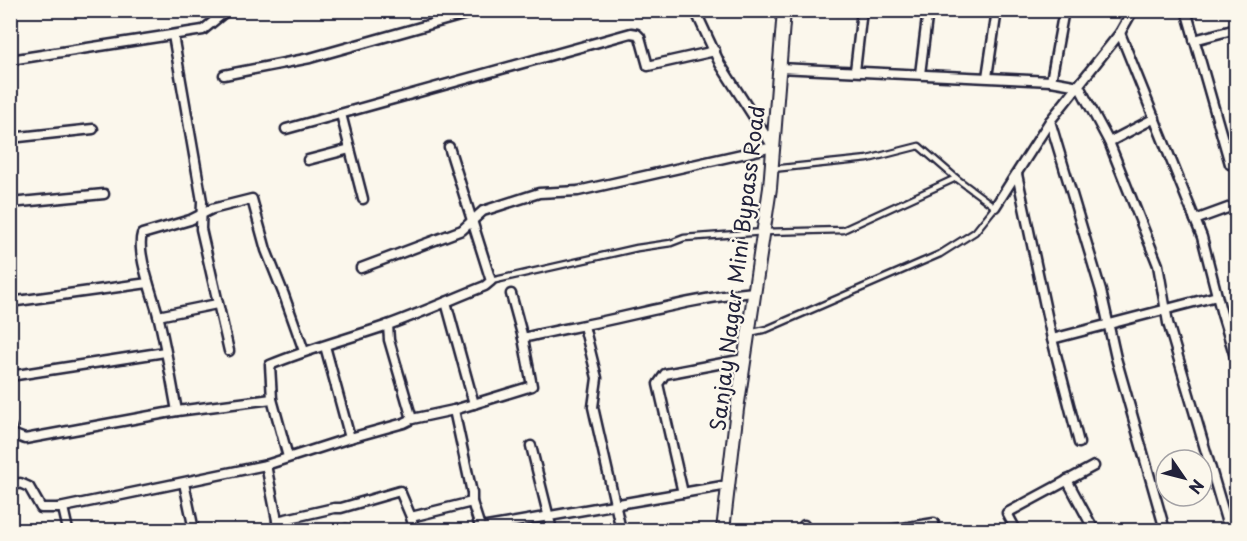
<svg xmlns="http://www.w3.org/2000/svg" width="1247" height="541" font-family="'Playpen Sans',sans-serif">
<rect width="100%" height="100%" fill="#fbf7ec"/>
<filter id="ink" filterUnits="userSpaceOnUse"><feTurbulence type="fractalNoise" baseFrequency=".0167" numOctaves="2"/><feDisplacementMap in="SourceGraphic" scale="12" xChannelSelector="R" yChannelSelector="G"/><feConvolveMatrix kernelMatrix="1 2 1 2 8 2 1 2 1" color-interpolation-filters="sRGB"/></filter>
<g filter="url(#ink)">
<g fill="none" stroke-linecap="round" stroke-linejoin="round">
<defs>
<g id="lane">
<polyline points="491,281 637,248 671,243 684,238 764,232 843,230 956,178"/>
<polyline points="749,333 767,329 940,254 975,232 995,207 956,178 919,146 868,159 772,169"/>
</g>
<g id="street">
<polyline points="1186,10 1230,164"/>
<polyline points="1236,10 1236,11"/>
<polyline points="1120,33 1202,237 1221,311 1236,360"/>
<polyline points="173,35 202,201 201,229 229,351"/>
<polyline points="1194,40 1236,29"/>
<polyline points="10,60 203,30 225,12 230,10"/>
<polyline points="779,68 1051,81 1079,86"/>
<polyline points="855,71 862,10"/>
<polyline points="920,74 928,10"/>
<polyline points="224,75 310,58 481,10"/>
<polyline points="987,77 997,10"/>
<polyline points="1051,81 1064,10"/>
<polyline points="1079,86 1109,142 1158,265 1168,323 1229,530"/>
<polyline points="341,114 363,199"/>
<polyline points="1050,121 1101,291 1116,358 1165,530"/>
<polyline points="286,129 631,33 637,34 640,37 648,66 715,51"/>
<polyline points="10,138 93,129"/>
<polyline points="1109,142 1155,118"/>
<polyline points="308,160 350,149"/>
<polyline points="1017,174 1052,339 1079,443"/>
<polyline points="10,203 104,194"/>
<polyline points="995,207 1050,121 1120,33 1133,10"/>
<polyline points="1195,220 1236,205"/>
<polyline points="361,268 462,230 483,211 539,193 578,191 773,147 720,64 695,10"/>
<polyline points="10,302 148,283"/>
<polyline points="446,302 474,404"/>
<polyline points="158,316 217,304"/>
<polyline points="584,326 597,378 593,407 621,530"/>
<path d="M523,338C550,331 577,327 604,321C654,310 704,297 754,292"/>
<polyline points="1052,339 1217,296"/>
<polyline points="325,346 350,438"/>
<polyline points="10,376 165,352"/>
<polyline points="454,410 472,493 472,502 481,530"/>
<path d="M177,411C171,379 166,347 158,315C153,295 136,253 142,234L190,220L212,209L252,199L266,250L284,295L304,351"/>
<polyline points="412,419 454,410 532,386 523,338 511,294"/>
<polyline points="10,426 12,434 25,439 177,411 272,399"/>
<polyline points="531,446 552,530"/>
<path d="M288,457L272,399L270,365C308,349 347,339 385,326C419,314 452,299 485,286L491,281L449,147"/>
<polyline points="266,465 279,530"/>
<polyline points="1067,480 1094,530"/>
<polyline points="184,483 194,530"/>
<polyline points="10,487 20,483 29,487 41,508 63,508 68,530"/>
<polyline points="683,493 658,384 665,374 744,359"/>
<polyline points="59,508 266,465 350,438 404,423 412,419 389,340 388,325"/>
<polyline points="411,517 472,502"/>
<polyline points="277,521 334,508 341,508 400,491 411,517 414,530"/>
<polyline points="804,525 805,530"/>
<polyline points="481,528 728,485"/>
<polyline points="346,529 346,530"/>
<polyline points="890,530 934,523"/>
<polyline points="1016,530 1007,513 1094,466"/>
</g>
<polyline id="secondary" points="723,530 737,409 770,188 784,10"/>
</defs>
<use href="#lane" stroke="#22223b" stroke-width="9"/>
<use href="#street" stroke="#22223b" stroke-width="13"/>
<use href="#secondary" stroke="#22223b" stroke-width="16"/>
<use href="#lane" stroke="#fbf7ec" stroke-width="4.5"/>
<use href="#street" stroke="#fbf7ec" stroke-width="8"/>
<use href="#secondary" stroke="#fbf7ec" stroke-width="12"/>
</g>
</g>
<g text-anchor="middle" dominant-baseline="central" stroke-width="4.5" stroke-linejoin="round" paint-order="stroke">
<g font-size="21" fill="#22223b" stroke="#fbf7ec">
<text transform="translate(736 268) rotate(-83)">Sanjay Nagar Mini Bypass Road</text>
</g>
</g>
<rect width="1247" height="541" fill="none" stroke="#fbf7ec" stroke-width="36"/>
<rect x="18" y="18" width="1211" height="505" fill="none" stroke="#22223b" stroke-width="2" filter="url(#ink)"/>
<g transform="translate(1184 478) rotate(125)"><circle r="28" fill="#fbf7ec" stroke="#a4a2a5" stroke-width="1.5"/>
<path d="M0-4.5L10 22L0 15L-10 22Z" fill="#22223b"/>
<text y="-9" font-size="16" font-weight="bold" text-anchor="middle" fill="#22223b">N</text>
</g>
</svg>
